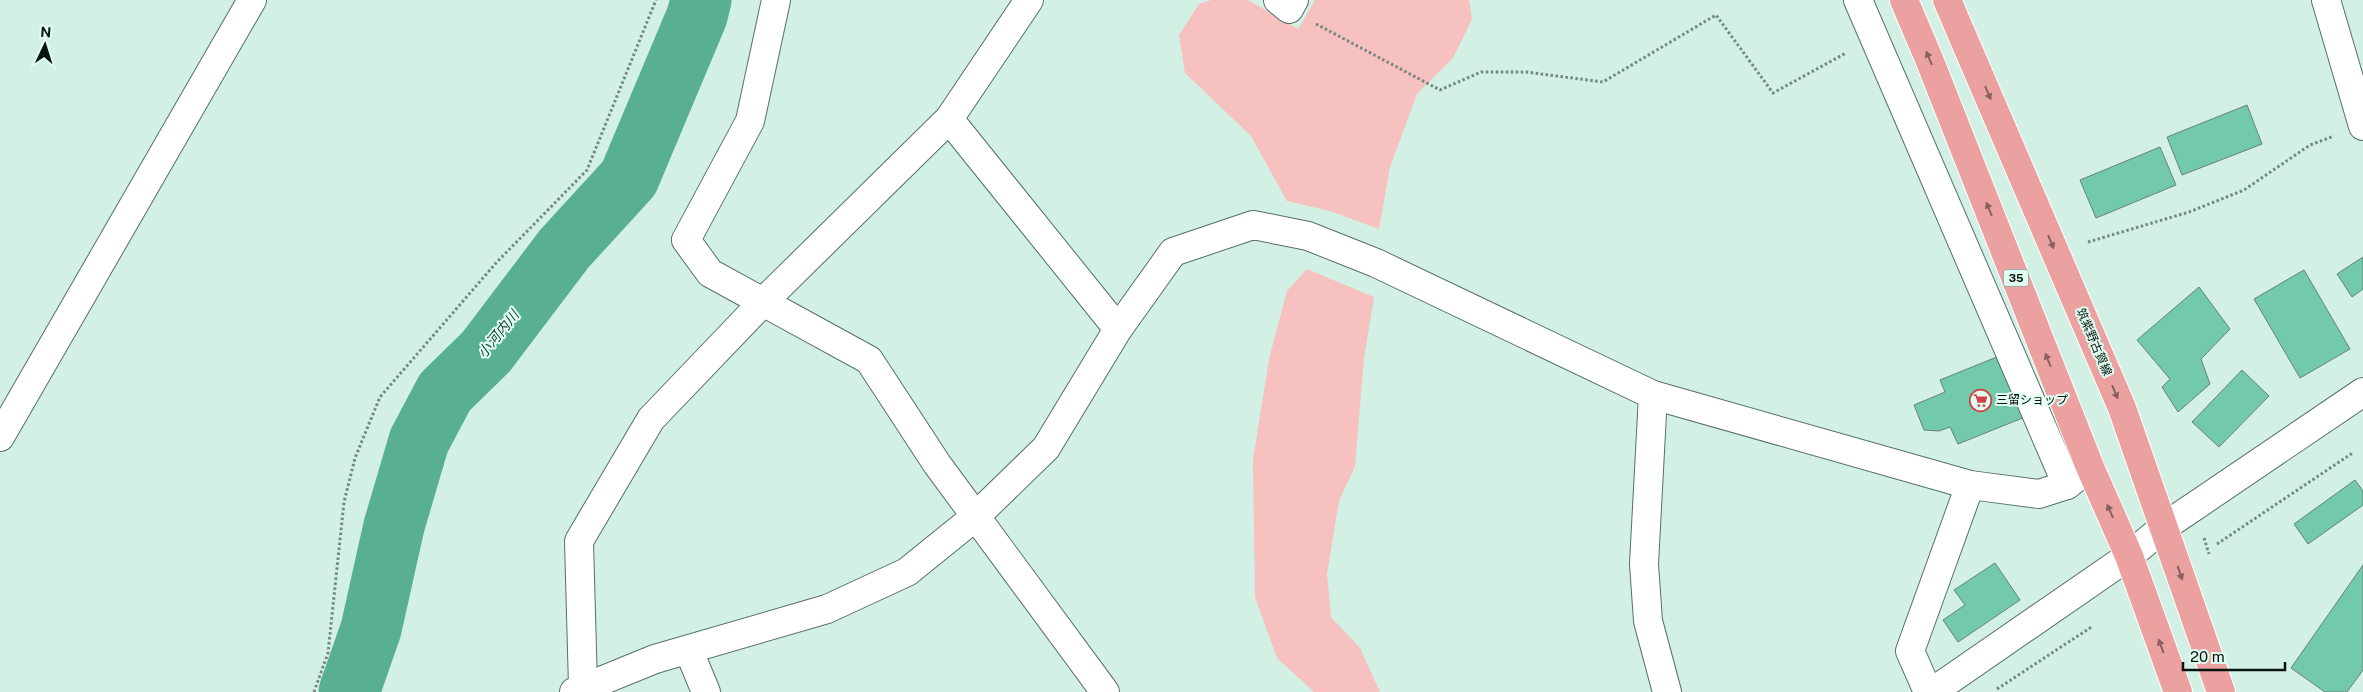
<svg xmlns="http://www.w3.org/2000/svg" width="2363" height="692" font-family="'Public Sans','Noto Sans JP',sans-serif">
<rect width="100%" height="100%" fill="#d3f0e4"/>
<g fill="#f6c1be">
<polygon points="1211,0 1248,0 1298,29 1315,0 1469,0 1472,19 1453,58 1417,94 1390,167 1379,229 1330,211 1287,201 1251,136 1185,73 1179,35 1199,4"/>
<polygon points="1307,269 1374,297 1364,358 1355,466 1339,501 1327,574 1331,617 1360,648 1380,692 1314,692 1277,658 1255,597 1253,460 1269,359 1287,291"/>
</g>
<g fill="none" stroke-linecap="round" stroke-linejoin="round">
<polyline stroke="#58b091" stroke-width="61" points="349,692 371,629 394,526 419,441 445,392 486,352 564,249 629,178 697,16 701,0"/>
</g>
<g fill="#72caaa" stroke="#688277">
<polygon points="2247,105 2262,144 2182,175 2167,137"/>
<polygon points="2160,147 2176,185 2096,218 2080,180"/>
<polygon points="2363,257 2363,289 2352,297 2337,274"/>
<polygon points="2304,270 2350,349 2300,378 2254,299"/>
<polygon points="2199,287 2230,329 2201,359 2210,384 2178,412 2162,387 2170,379 2137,340"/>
<polygon points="2004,354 2030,415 1958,444 1950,427 1939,431 1924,430 1914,405 1945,392 1940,380"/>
<polygon points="2242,370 2269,396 2219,447 2192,422"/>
<polygon points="2355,480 2363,491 2363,505 2308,544 2294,524"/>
<polygon points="1995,563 2020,600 1958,642 1943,620 1965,605 1954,590"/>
<polygon points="2363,565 2363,670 2347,692 2325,692 2291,668"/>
</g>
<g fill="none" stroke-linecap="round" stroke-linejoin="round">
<defs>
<g id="minor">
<polyline points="776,0 750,121 686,240 710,273 869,360 937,464 1105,692"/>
<polyline points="1278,0 1289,9 1294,0"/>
<polyline points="1858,0 2067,485"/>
<polyline points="2326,0 2363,126"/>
<polyline points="949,119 1118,329"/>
<polyline points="1653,395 1644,564 1648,621 1667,692"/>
<polyline points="689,651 706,692"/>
<polyline points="583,687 579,541 651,419 764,301 949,119 1029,0"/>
<polyline points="574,692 655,659 827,609 907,572 975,517 1046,448 1118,329 1173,252 1253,225 1308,236 1376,263 1653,395 1970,485 2039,494 2067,485 2090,467"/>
<polyline points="1928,692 1910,651 1970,485"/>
</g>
<g id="tertiary">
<polyline points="0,437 252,0"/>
<polyline points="1932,692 2129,556 2164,527 2363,392"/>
</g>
<g id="primary">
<polyline points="1904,0 1929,59 2090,467 2129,556 2178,692"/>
<polyline points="1947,0 2122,408 2221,692"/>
</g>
</defs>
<use href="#minor" stroke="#567065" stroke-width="30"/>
<use href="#tertiary" stroke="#567065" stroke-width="30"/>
<use href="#primary" stroke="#fff" stroke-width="30"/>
<g stroke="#74887f" stroke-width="3" stroke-dasharray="2.5 2.5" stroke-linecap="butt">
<polyline points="1316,24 1440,90 1481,72 1526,72 1603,82 1716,15 1773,93 1846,53"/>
<polyline points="2088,242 2189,212 2244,190 2310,145 2334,136"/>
<polyline points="2204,538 2209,554"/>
<polyline points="2217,544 2354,452"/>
<polyline points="1997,689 2093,626"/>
<polyline points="314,692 328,653 344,502 355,458 380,397 496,263 587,170 656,0"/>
</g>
<use href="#minor" stroke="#fff" stroke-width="28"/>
<use href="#tertiary" stroke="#fff" stroke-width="28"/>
<use href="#primary" stroke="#eca1a1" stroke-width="28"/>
</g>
<defs><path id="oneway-solid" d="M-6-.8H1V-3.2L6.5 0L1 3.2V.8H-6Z" transform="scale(1.25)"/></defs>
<g fill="#86615f">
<use href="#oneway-solid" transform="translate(1929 58) rotate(-113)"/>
<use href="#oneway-solid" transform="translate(1988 93) rotate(67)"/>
<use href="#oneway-solid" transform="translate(1989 209) rotate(-112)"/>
<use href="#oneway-solid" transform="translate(2051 242) rotate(67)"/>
<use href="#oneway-solid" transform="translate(2048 360) rotate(-112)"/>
<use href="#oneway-solid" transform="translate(2115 392) rotate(67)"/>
<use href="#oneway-solid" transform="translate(2110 511) rotate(-114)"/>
<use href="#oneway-solid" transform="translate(2180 573) rotate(71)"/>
<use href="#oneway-solid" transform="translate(2161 646) rotate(-110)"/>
</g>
<defs>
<symbol id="supermarket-ring" viewBox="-11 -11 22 22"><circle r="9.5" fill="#e0fdf1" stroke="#d14148" stroke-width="1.5"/><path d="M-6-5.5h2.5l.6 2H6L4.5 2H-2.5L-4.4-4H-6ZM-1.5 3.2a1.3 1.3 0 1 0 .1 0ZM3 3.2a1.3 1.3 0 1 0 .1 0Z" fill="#d14148"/></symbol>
</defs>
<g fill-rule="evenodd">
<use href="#supermarket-ring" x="1968" y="388" width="25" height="25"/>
</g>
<g text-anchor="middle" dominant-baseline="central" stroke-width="4" stroke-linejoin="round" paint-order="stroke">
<rect fill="#e0fdf1" stroke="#4a5953" stroke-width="1" x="2003.5" y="269.5" width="25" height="17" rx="4"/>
<g font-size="11" font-weight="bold" fill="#09130f">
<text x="2016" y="278">35</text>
</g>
<g font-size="12" fill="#09130f" stroke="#e0fdf1">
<text transform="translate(2094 342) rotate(67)">筑紫野古賀線</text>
</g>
<g font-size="12" fill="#09130f" stroke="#e0fdf1" text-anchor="start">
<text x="1996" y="400">三留ショップ</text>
</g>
<g font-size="14" font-style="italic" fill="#1c4335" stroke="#e0fdf1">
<text transform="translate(498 334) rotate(-51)">小河内川</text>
</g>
</g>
<g transform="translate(45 45) rotate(4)" stroke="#e0fdf1" stroke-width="4" paint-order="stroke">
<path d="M0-4L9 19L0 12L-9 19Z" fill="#09130f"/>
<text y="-8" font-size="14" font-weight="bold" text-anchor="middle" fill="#09130f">N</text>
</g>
<path d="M2183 662v8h102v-8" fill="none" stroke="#09130f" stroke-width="2.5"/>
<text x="2190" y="662" font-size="15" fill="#09130f" stroke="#e0fdf1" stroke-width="4" paint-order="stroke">20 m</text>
</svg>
